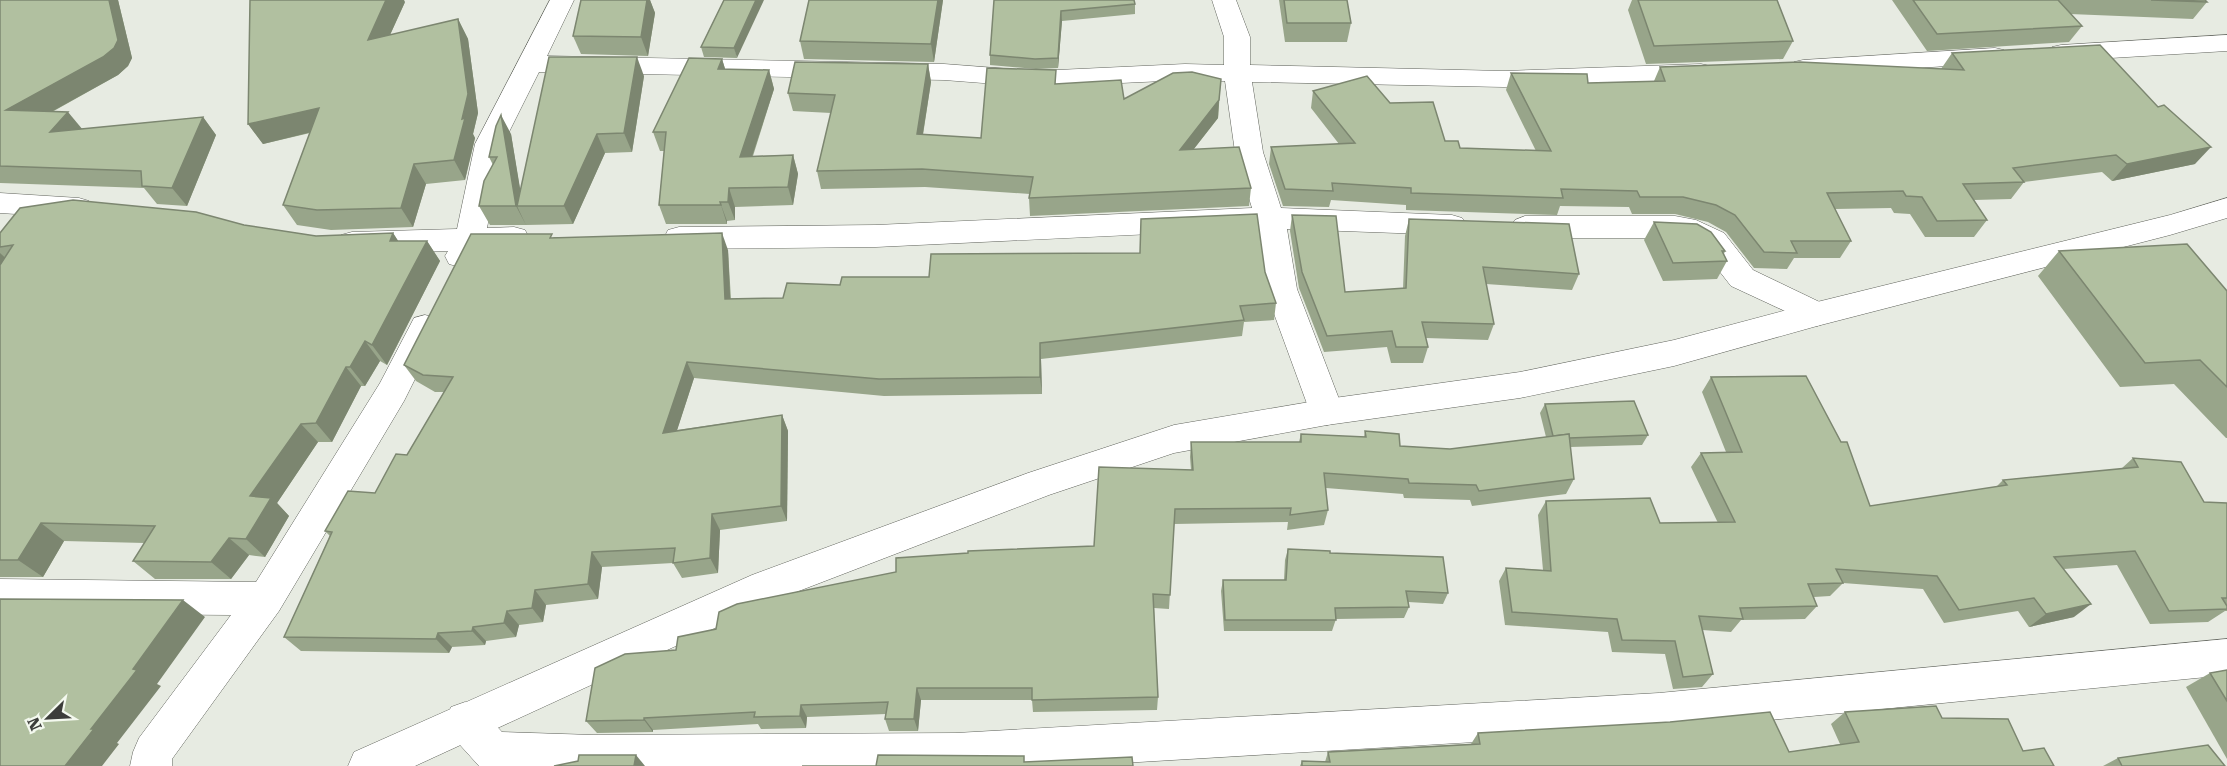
<svg xmlns="http://www.w3.org/2000/svg" width="2227" height="766" font-family="'Roboto Serif',serif">
<rect width="100%" height="100%" fill="#e7ebe2"/>
<g fill="none" stroke-linecap="round" stroke-linejoin="round">
<defs>
<g id="street">
<polygon points="550,0 574,0 547,56 944,64 1036,71 1185,64 1224,65 1224,37 1212,0 1236,0 1250,37 1250,65 1504,71 1701,64 1710,66 1714,72 1710,78 1701,80 1504,87 1252,82 1263,152 1281,208 1452,215 1462,218 1467,225 1462,232 1452,235 1287,229 1297,289 1344,412 1339,422 1327,425 1315,422 1310,412 1265,289 1257,229 876,247 679,249 668,246 664,238 668,230 679,227 876,225 1252,208 1235,152 1225,81 1185,80 1036,87 944,80 539,72 503,144 487,228 514,227 525,230 529,238 525,246 514,249 479,250 471,264 460,267 449,264 445,256 448,251 352,254 341,251 337,243 341,235 352,232 457,229 475,144"/>
<polygon points="2227,35 2227,51 2061,61 2052,59 2048,53 2052,47 2061,45"/>
<polygon points="1995,48 2004,50 2008,56 2004,62 1803,76 1794,74 1790,68 1794,62 1803,60"/>
<polygon points="0,193 79,198 89,201 94,208 89,215 79,218 0,213"/>
<polygon points="1525,216 1675,216 1696,220 1724,233 1753,270 1828,306 1833,314 1828,322 1817,326 1731,286 1702,249 1688,240 1675,238 1525,238 1515,234 1510,227 1515,220"/>
<polygon points="425,315 436,318 441,327 404,401 279,611 172,759 172,766 130,766 133,752 139,738 231,615 0,613 0,579 256,582 380,383 414,318"/>
<polygon points="2227,639 2227,675 1659,731 1072,766 479,766 451,735 445,721 451,707 465,702 479,707 502,732 593,735 956,733 1659,693"/>
</g>
<polygon id="secondary" points="2227,198 2227,218 2170,235 1817,326 1674,366 1520,398 1327,425 1174,453 1049,495 778,599 415,766 348,766 354,752 752,575 1028,473 1174,425 1327,399 1520,372 1674,340 1817,302 2170,215"/>
</defs>
<use href="#street" stroke="#61645d" stroke-width="1"/>
<use href="#secondary" stroke="#61645d" stroke-width="1"/>
<use href="#street" fill="#fff" fill-rule="evenodd"/>
<use href="#secondary" fill="#fff" fill-rule="evenodd"/>
</g>
<g fill="#98a58a">
<polygon points="0,0 118,0 132,58 128,66 118,75 52,112 82,129 203,117 216,135 187,206 157,204 144,188 0,183"/>
<polygon points="581,0 650,0 655,13 648,56 581,54 573,36"/>
<polygon points="724,0 737,58 704,57 701,47"/>
<polygon points="809,0 943,0 934,62 804,59 800,41"/>
<polygon points="994,0 1135,4 1135,14 1062,21 1058,68 1036,69 990,65 990,55"/>
<polygon points="1279,0 1347,0 1351,23 1347,42 1285,42"/>
<polygon points="1632,0 1777,0 1793,41 1783,59 1646,64 1628,10"/>
<polygon points="1892,0 2205,0 2207,2 2193,19 2070,14 2082,26 2069,42 1927,51"/>
<polygon points="405,2 390,35 458,19 468,39 478,113 473,134 475,138 465,180 426,184 413,227 331,230 297,225 283,205 310,133 263,144 248,124"/>
<polygon points="1952,53 2195,164 2112,181 2102,172 2024,182 2011,199 1974,200 1987,220 1974,237 1925,237 1910,214 1894,213 1891,208 1835,209 1851,241 1840,258 1794,258 1787,269 1754,268 1726,232 1708,222 1675,214 1632,214 1629,207 1560,206 1557,215 1406,210 1406,205 1331,200 1329,207 1283,206 1269,164 1271,147 1339,144 1311,108 1313,91 1390,103 1445,141 1460,148 1536,151 1506,90 1511,73 1588,83 1654,81 1660,67 1941,69"/>
<polygon points="722,59 725,69 769,70 774,89 753,156 793,155 798,174 793,205 735,207 735,220 727,221 727,224 666,224 659,205 664,151 660,151 653,132"/>
<polygon points="928,64 931,82 923,135 981,138 1056,84 1124,99 1221,79 1218,118 1193,150 1251,188 1249,206 1030,216 1029,198 1030,194 925,187 821,189 817,171 831,113 793,111 788,93"/>
<polygon points="644,76 632,152 605,153 573,224 526,225 525,223 526,225 490,225 479,206 493,165 489,157 511,134 520,190"/>
<polygon points="1292,215 1345,292 1403,289 1405,236 1409,219 1579,274 1572,290 1486,284 1494,324 1488,340 1426,338 1428,347 1423,363 1391,363 1387,347 1324,352 1299,288 1290,231"/>
<polygon points="1654,222 1725,251 1724,254 1727,261 1717,279 1663,281 1644,240"/>
<polygon points="244,225 316,236 393,233 398,241 427,241 440,261 387,365 380,361 365,386 361,386 332,442 318,442 277,503 289,516 265,557 249,555 231,579 155,579 133,561 145,543 64,541 43,577 0,577 0,233"/>
<polygon points="554,237 728,250 731,299 783,298 840,285 929,277 1265,272 1276,303 1274,320 1244,322 1242,336 1041,359 1042,394 884,396 694,378 677,430 782,415 788,431 787,521 720,530 718,573 682,578 673,563 602,567 598,599 546,605 543,622 519,625 516,637 486,641 485,645 452,647 449,653 301,651 284,637 330,536 325,531 375,493 407,455 444,392 435,392 416,381 404,365"/>
<polygon points="2059,251 2227,291 2227,438 2226,438 2174,384 2120,387 2038,276"/>
<polygon points="1711,377 1870,506 1996,487 2003,480 2121,469 2133,458 2204,502 2227,503 2227,611 2225,611 2208,622 2150,624 2117,565 2064,569 2074,617 2029,627 2018,611 1944,623 1923,589 1843,583 1830,596 1814,597 1817,606 1805,619 1741,620 1731,632 1702,630 1713,674 1702,687 1673,689 1665,654 1612,652 1608,632 1505,625 1499,581 1506,568 1543,570 1538,515 1546,501 1660,523 1718,523 1691,467 1701,453 1726,452 1702,392"/>
<polygon points="1545,404 1648,435 1642,445 1570,447 1574,479 1566,494 1472,506 1470,500 1404,498 1403,494 1326,488 1328,510 1324,525 1287,530 1288,522 1174,524 1169,609 1154,608 1158,697 1157,710 1033,712 1032,700 921,700 918,731 889,731 885,719 886,714 807,717 806,728 761,729 758,724 653,730 653,732 597,733 586,721 676,650 1094,546 1191,470 1190,457 1191,442 1299,442 1301,434 1364,437 1365,431 1400,446 1450,449 1546,437 1540,413"/>
<polygon points="1288,549 1330,553 1448,593 1443,604 1408,602 1409,607 1404,618 1336,619 1332,631 1224,631 1221,591 1223,580 1284,580 1285,560"/>
<polygon points="2227,670 2227,759 2186,687 2210,673"/>
<polygon points="1845,712 1942,718 2023,751 2054,766 1300,766 1302,761 1325,762 1328,752 1471,744 1478,733 1789,752 1840,744 1831,724"/>
<polygon points="2118,758 2225,766 2103,766"/>
</g>
<g fill="#7c8670">
<polygon points="109,0 118,0 132,58 128,66 118,75 22,128 6,110"/>
<polygon points="386,0 404,0 405,2 379,59 368,40"/>
<polygon points="647,0 650,0 655,13 648,56 641,37"/>
<polygon points="756,0 764,0 737,58 734,48"/>
<polygon points="938,0 943,0 934,62 931,44"/>
<polygon points="1061,11 1062,21 1058,68 1058,58"/>
<polygon points="458,19 468,39 478,113 473,134 475,138 465,180 454,160"/>
<polygon points="637,57 644,76 632,152 624,133"/>
<polygon points="722,59 728,78 718,69"/>
<polygon points="928,64 931,82 920,152 917,134"/>
<polygon points="769,70 774,89 746,175 740,157"/>
<polygon points="1219,100 1218,118 1179,168 1180,150"/>
<polygon points="319,108 332,127 263,144 248,124"/>
<polygon points="68,112 83,130 50,132"/>
<polygon points="501,115 511,134 523,206 517,206 526,225 516,206"/>
<polygon points="203,117 216,135 187,206 172,188"/>
<polygon points="597,134 605,153 573,224 564,206"/>
<polygon points="2211,147 2195,164 2112,181 2127,164"/>
<polygon points="793,155 798,174 793,205 788,187"/>
<polygon points="414,164 426,184 413,227 401,208"/>
<polygon points="729,188 735,207 735,220 728,202"/>
<polygon points="720,202 727,221 727,224 721,205"/>
<polygon points="393,233 406,253 390,241"/>
<polygon points="722,233 728,250 731,316 725,299"/>
<polygon points="427,241 440,261 387,365 372,345"/>
<polygon points="0,253 12,264 0,266"/>
<polygon points="365,341 380,361 365,386 350,367"/>
<polygon points="1040,343 1041,359 1042,394 1040,377"/>
<polygon points="687,362 694,378 671,449 663,433"/>
<polygon points="346,367 361,386 332,442 316,423"/>
<polygon points="782,415 788,431 787,521 781,506"/>
<polygon points="301,424 318,442 277,503 289,516 265,557 246,539 250,496"/>
<polygon points="712,514 720,530 718,573 710,558"/>
<polygon points="41,523 64,541 43,577 18,560"/>
<polygon points="229,538 249,555 231,579 211,562"/>
<polygon points="592,552 602,567 598,599 588,584"/>
<polygon points="535,590 546,605 543,622 532,608"/>
<polygon points="183,600 205,617 157,684 161,686 117,743 119,744 102,766 65,766 133,669"/>
<polygon points="2091,604 2074,617 2029,627 2046,614"/>
<polygon points="507,611 519,625 516,637 504,623"/>
<polygon points="473,627 486,641 485,645 472,631"/>
<polygon points="438,633 452,647 449,653 436,639"/>
<polygon points="917,688 921,700 918,731 914,719"/>
<polygon points="801,705 807,717 806,728 800,716"/>
<polygon points="644,718 653,730 653,732 644,720"/>
<polygon points="636,755 645,766 634,766"/>
</g>
<g fill="#b1c0a0" stroke="#7c8670" stroke-width="1.5">
<polygon points="0,0 109,0 118,40 114,48 103,57 6,110 68,112 50,132 203,117 172,188 142,186 141,171 0,166"/>
<polygon points="250,0 386,0 368,40 458,19 468,94 462,119 465,118 454,160 414,164 401,208 317,210 283,205 319,108 248,124"/>
<polygon points="581,0 647,0 641,37 573,36"/>
<polygon points="724,0 756,0 734,48 701,47"/>
<polygon points="809,0 938,0 931,44 800,41"/>
<polygon points="994,0 1134,0 1135,4 1061,11 1058,58 1035,59 990,55"/>
<polygon points="1284,0 1347,0 1351,23 1287,23"/>
<polygon points="1638,0 1777,0 1793,41 1654,46"/>
<polygon points="1913,0 2058,0 2082,26 1937,34"/>
<polygon points="2151,0 2205,0 2207,2"/>
<polygon points="2100,45 2158,107 2164,105 2211,147 2127,164 2116,155 2013,168 2024,182 1963,184 1987,220 1937,221 1922,197 1906,196 1903,191 1827,193 1851,241 1791,241 1797,253 1764,252 1735,215 1716,205 1683,197 1640,197 1637,191 1561,189 1563,198 1411,193 1411,188 1332,183 1333,191 1285,189 1271,147 1355,143 1313,91 1367,76 1390,103 1433,102 1445,141 1458,141 1460,148 1551,151 1511,73 1587,74 1588,83 1665,81 1660,67 1800,62 1964,70 1952,53"/>
<polygon points="549,57 637,57 624,133 597,134 564,206 517,206"/>
<polygon points="689,58 722,59 718,69 769,70 740,157 793,155 788,187 729,188 728,202 720,202 721,205 659,205 666,132 653,132"/>
<polygon points="795,62 928,64 917,134 981,138 987,68 1056,70 1055,84 1121,80 1124,99 1173,73 1192,72 1221,79 1219,100 1180,150 1239,147 1251,188 1029,198 1033,177 922,169 817,171 835,95 788,93"/>
<polygon points="501,115 516,206 479,206 484,181 497,157 489,157 496,126"/>
<polygon points="73,200 196,212 244,225 316,236 393,233 390,241 427,241 372,345 365,341 350,367 346,367 316,423 301,424 250,496 271,498 246,539 229,538 211,562 133,561 155,526 41,523 18,560 0,560 0,265 13,245 0,247 0,233 20,208"/>
<polygon points="1257,214 1265,272 1276,303 1240,306 1244,320 1040,343 1040,377 879,379 687,362 663,433 782,415 781,506 712,514 710,558 673,563 675,548 592,552 588,584 535,590 532,608 507,611 504,623 473,627 472,631 438,633 436,639 284,637 332,532 325,531 348,491 375,493 396,454 407,455 453,377 423,375 404,365 471,234 552,234 550,238 722,233 725,299 783,298 787,283 840,285 842,277 929,277 931,254 1140,253 1141,219"/>
<polygon points="1292,215 1336,216 1345,292 1406,288 1409,219 1569,224 1579,274 1483,267 1494,324 1422,322 1428,347 1396,347 1392,331 1327,336 1302,272"/>
<polygon points="1654,222 1697,224 1711,232 1725,251 1722,251 1727,261 1673,263"/>
<polygon points="2187,244 2227,291 2227,387 2200,360 2145,363 2059,251"/>
<polygon points="1806,376 1841,442 1847,442 1870,506 2007,485 2003,480 2138,467 2133,458 2181,462 2204,502 2227,503 2227,598 2222,598 2227,606 2227,609 2169,611 2135,551 2054,557 2091,604 2046,614 2034,598 1959,610 1937,576 1836,569 1843,583 1808,584 1817,606 1740,608 1743,619 1699,616 1713,674 1683,677 1675,641 1622,640 1617,619 1512,612 1506,568 1551,571 1546,501 1650,498 1660,523 1735,522 1701,453 1742,452 1711,377"/>
<polygon points="1634,401 1648,435 1569,438 1569,434 1553,436 1545,404"/>
<polygon points="1365,431 1399,434 1400,446 1450,449 1569,434 1574,479 1479,491 1476,485 1409,483 1408,479 1324,473 1328,510 1290,515 1291,508 1175,509 1170,595 1153,594 1158,697 1032,700 1032,688 917,688 914,719 885,719 888,702 801,705 800,716 754,717 755,712 644,718 644,720 586,721 595,668 625,654 676,650 678,637 716,629 719,612 737,604 896,572 896,558 968,553 968,551 1094,546 1099,467 1193,470 1191,442 1301,442 1301,434 1366,437"/>
<polygon points="1288,549 1330,551 1330,553 1443,557 1448,593 1406,591 1409,607 1335,608 1336,620 1225,620 1223,580 1286,580"/>
<polygon points="0,599 183,600 133,669 137,670 91,729 94,729 65,766 0,766"/>
<polygon points="2227,670 2227,701 2210,673"/>
<polygon points="1936,706 1942,718 2008,719 2023,751 2044,748 2054,766 1302,766 1302,761 1330,762 1328,752 1480,744 1478,733 1670,722 1770,712 1789,752 1859,742 1845,712"/>
<polygon points="2208,745 2225,766 2122,766 2118,758"/>
<polygon points="579,755 636,755 634,766 554,766 578,761"/>
<polygon points="878,755 1024,756 1024,762 1132,757 1133,766 802,766 876,766"/>
</g>
<g transform="translate(48 718) rotate(246)" stroke="#f4f9ef" stroke-width="4.5" paint-order="stroke">
<path d="M0-4.5L10 22L0 15L-10 22Z" fill="#3c3d3a"/>
<text y="-9" font-size="16" font-weight="bold" text-anchor="middle" fill="#3c3d3a">N</text>
</g>
</svg>
